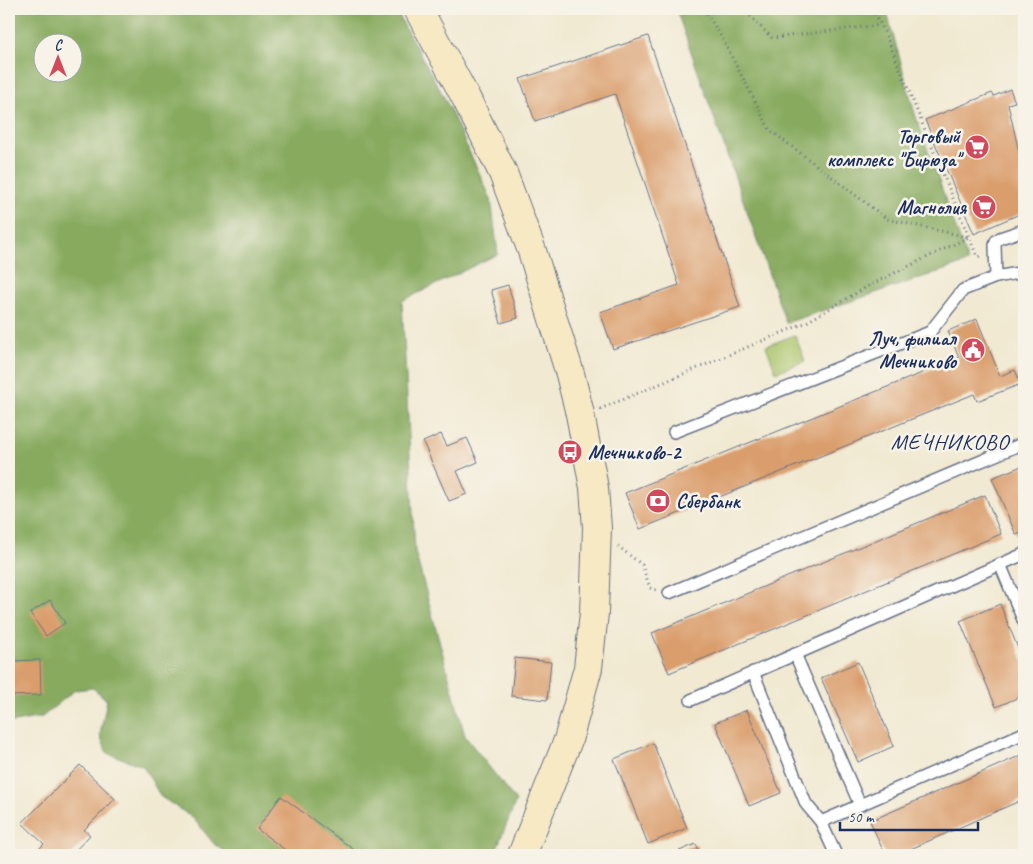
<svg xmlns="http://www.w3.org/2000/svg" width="1033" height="864" font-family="Caveat,sans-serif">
<rect width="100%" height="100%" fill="#f7f3e8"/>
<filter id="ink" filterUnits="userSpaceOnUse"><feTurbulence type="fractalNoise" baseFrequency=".02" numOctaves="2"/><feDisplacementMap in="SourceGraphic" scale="10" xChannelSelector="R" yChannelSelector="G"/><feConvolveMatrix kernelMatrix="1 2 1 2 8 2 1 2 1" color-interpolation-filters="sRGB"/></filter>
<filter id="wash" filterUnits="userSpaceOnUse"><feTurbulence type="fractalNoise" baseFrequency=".0096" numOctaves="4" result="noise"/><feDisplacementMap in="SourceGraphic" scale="20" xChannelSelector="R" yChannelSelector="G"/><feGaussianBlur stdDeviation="1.12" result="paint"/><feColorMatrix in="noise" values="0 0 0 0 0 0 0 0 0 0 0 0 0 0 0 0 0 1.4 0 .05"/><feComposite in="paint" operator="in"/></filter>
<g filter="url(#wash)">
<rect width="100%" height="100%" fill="#f1e9d2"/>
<polygon fill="#aac56b" stroke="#627a64" points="795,335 805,361 776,372 766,346"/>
<g fill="#87aa5f" stroke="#516c5e" fill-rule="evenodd">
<path d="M9,9H395L445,99L491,199L498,254L402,301L415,551L465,736L516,801L494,855H231L215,845L192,817L161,797L143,766L107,753L100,735L107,700L93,688L75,690L42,717L9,723ZM42,42H72V72H42Z"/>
<polygon points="676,9 886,9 915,114 968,262 786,323"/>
</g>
<g id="blocks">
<g fill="#da9d6c">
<polygon points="648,36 740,307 613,349 600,312 679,285 615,94 535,121 520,79"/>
<polygon points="1010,89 1015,102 1008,104 1024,174 1024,206 1022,207 1024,212 974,234 925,120 992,93 994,96"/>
<polygon points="508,285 518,318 501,323 491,290"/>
<polygon points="977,319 1000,376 1015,370 1021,384 977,401 974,394 640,529 625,493 959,358 948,331"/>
<polygon points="441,434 447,446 467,438 478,462 457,471 467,494 449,501 423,442"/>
<polygon points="1024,465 1024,532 1016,535 992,478"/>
<polygon points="985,495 1001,534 669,673 652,633"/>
<polygon points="50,600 65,623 46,636 30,613"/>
<polygon points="1000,604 1024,663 1024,695 996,707 960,621"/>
<polygon points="515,658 551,662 547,700 511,696"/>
<polygon points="40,660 41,695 9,696 9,661"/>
<polygon points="858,662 894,746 858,762 821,678"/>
<polygon points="747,710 781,793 749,806 715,723"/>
<polygon points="653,743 687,828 648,844 614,759"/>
<polygon points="1024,754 1024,799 897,855 885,855 870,821"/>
<polygon points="80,765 115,799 84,830 90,835 71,855 33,855 44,844 22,823"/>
<polygon points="281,796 361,855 292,855 257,829"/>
<polygon points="696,844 701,855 670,855"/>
</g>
</g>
</g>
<g filter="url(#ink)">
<use href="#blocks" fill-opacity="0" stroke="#667087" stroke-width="1"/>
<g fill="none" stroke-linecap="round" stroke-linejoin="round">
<defs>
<g id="lane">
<polyline points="996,277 995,245 996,241 1000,238 1024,230"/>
<polyline points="674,432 930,332 963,290 996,277 1024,272"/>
<polyline points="1000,564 1024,622"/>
<polyline points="669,593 1024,443"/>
<polyline points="795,654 860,805"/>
<polyline points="753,672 806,804 821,822"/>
<polyline points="691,700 1024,554"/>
<polyline points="836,855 821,822 1024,733"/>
</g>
<polyline id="secondary" points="418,9 466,98 503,173 532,251 570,374 580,414 594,488 597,528 594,613 588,668 568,740 522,855"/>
</defs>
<use href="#lane" stroke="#667087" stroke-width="14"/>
<use href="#secondary" stroke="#667087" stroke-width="30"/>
<g stroke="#667087" stroke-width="3" stroke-dasharray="1 4" stroke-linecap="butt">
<polyline points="705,9 707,14 722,38 770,130 887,219 968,237"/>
<polyline points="743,9 772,38 880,25"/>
<polyline points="873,9 885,33 969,237 977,256 982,257"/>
<polyline points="600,409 805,323 870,285 969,237"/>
<polyline points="618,546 642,565 650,588 656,590"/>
</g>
<use href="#lane" stroke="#fff" stroke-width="11"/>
<use href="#secondary" stroke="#f7e9c3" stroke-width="28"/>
</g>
</g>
<defs>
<symbol id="supermarket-disc" viewBox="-11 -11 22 22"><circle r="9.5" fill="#d1495b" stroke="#f7f3e8"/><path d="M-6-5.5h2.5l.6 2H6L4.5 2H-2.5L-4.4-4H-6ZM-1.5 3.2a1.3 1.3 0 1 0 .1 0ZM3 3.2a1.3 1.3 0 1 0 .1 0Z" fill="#fff"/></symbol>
<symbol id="civic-disc" viewBox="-11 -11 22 22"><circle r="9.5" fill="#d1495b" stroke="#f7f3e8"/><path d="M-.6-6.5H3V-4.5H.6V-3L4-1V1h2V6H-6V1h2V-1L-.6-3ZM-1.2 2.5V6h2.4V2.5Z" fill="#fff"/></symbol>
<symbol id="bus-disc" viewBox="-11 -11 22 22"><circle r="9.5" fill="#d1495b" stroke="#f7f3e8"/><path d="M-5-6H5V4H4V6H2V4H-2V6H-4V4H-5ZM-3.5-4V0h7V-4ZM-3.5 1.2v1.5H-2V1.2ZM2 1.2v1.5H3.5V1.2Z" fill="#fff"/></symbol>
<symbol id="bank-disc" viewBox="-11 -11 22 22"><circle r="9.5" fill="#d1495b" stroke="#f7f3e8"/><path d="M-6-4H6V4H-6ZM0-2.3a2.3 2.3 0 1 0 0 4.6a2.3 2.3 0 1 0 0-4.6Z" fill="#fff"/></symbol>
</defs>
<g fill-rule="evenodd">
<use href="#supermarket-disc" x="963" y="133" width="28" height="28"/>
<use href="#supermarket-disc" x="970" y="193" width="28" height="28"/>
<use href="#civic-disc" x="959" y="336" width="28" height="28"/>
<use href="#bus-disc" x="556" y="438" width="28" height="28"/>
<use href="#bank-disc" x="644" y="487" width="28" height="28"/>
</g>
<g text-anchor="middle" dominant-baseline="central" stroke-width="5" stroke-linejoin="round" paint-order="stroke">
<g font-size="20" font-weight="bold" fill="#1b2f5e" stroke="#f7f3e8" text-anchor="end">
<text x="960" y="136">Торговый<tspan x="960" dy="23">комплекс "Бирюза"</tspan></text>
<text x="966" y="207">Магнолия</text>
<text x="956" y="338">Луч, филиал<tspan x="956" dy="23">Мечниково</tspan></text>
<text x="588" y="452" text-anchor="start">Мечниково-2</text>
<text x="676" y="501" text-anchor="start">Сбербанк</text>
</g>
<g font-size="22" letter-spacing="1" fill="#1b2f5e" stroke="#f7f3e8">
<text x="950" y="442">МЕЧНИКОВО</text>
</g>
</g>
<rect width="1033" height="864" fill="none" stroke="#f7f3e8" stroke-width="30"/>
<g transform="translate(58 58)"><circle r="24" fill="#f7f3e8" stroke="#9fa5b1"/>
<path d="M0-4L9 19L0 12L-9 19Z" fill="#d1495b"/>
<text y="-8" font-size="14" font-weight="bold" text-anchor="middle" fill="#1b2f5e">С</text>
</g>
<path d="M840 822v8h138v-8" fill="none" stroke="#1b2f5e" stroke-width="2.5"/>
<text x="848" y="822" font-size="15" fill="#1b2f5e" stroke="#f7f3e8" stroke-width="4" paint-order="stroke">50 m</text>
</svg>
